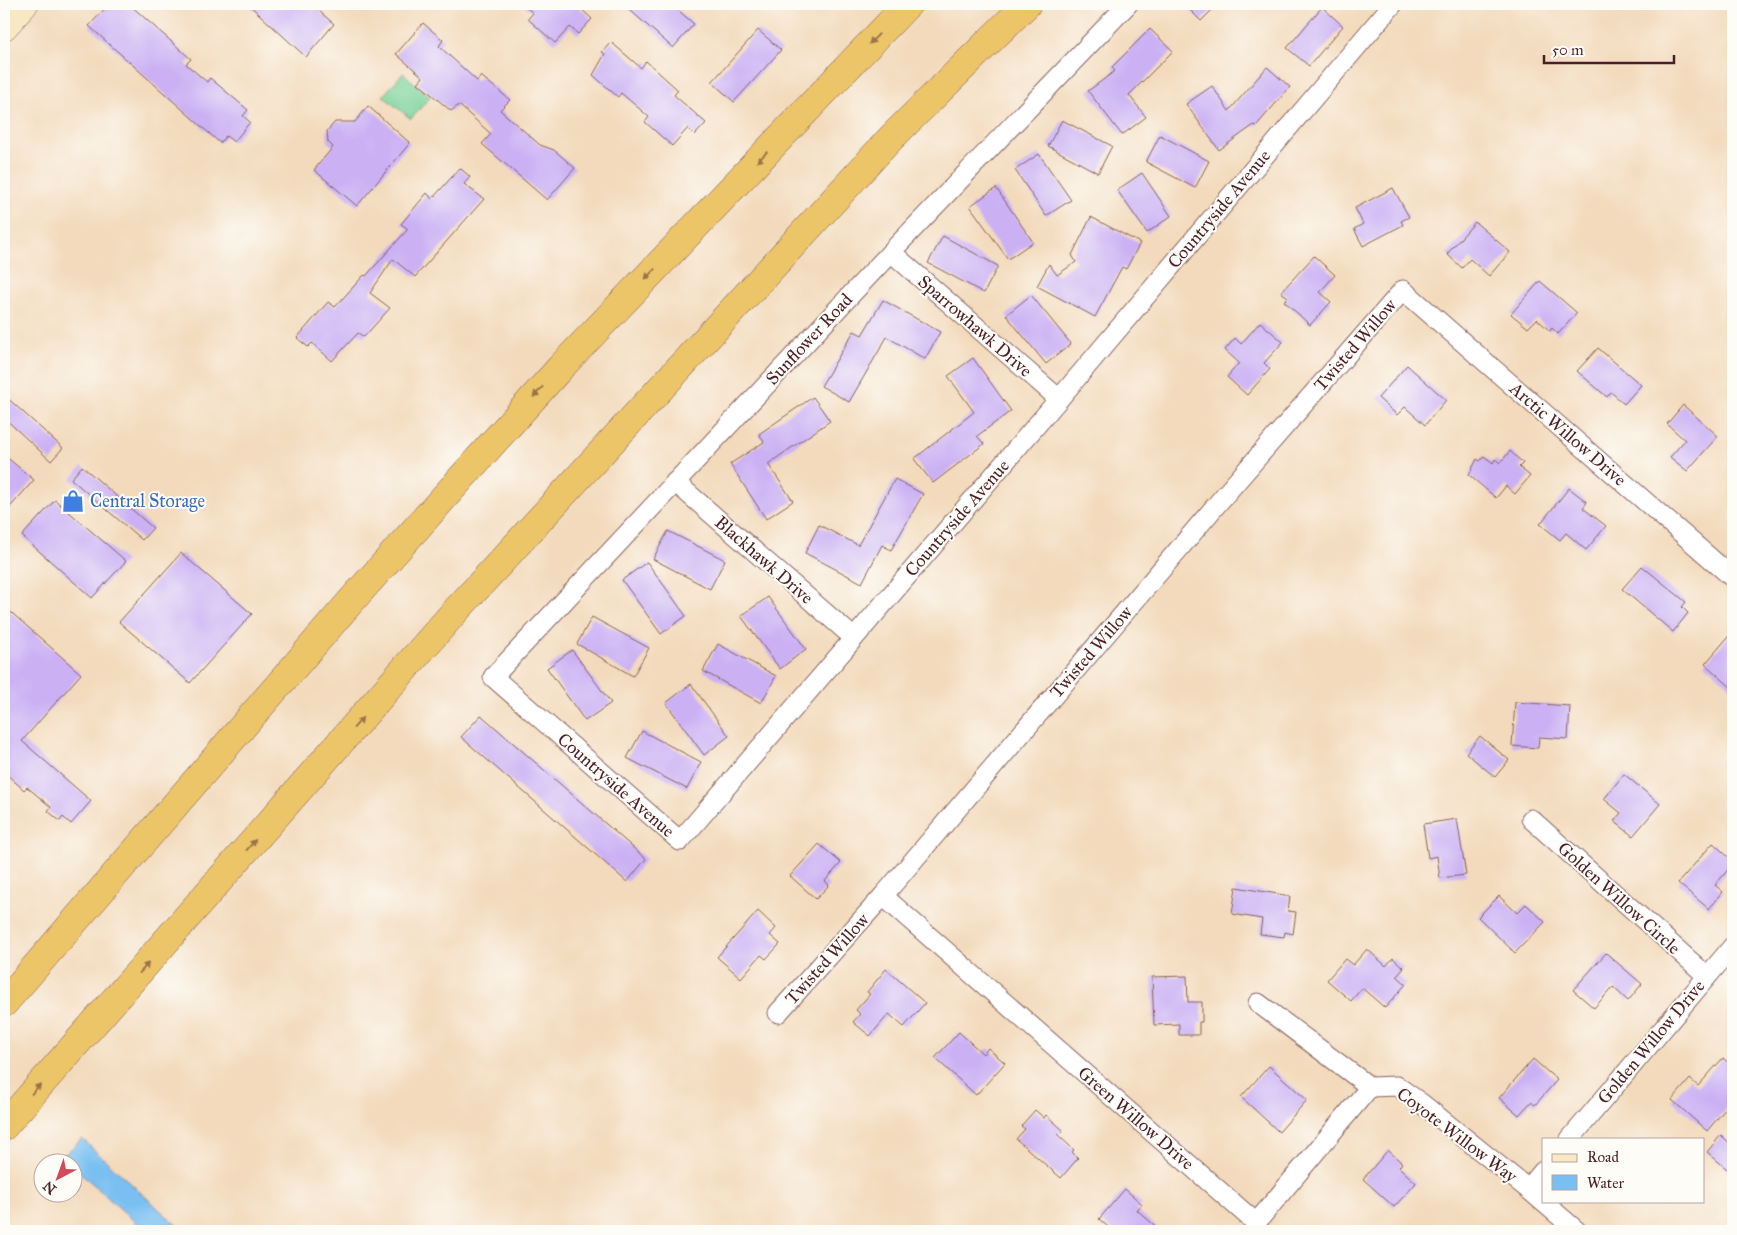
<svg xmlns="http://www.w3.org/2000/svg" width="1737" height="1235" font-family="'IM FELL Great Primer',serif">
<rect width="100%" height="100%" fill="#fdfcf7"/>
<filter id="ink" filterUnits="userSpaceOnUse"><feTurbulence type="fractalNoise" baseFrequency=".02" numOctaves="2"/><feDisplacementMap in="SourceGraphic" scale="10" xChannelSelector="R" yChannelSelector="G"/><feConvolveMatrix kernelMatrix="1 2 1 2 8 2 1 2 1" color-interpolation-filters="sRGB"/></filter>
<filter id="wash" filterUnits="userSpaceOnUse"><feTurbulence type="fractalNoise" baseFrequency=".0096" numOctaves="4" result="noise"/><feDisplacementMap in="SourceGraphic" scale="20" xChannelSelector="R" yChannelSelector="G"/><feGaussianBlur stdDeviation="1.12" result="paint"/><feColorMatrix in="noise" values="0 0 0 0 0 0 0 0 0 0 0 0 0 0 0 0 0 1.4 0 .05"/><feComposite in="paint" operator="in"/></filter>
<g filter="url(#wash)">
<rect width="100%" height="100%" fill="#f3dabc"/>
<polygon fill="#78d198" stroke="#617862" points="403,73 430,97 411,119 383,96"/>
<polygon fill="#79bff1" stroke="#626f8e" points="82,1139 183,1231 145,1231 73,1166 72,1162 68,1162 62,1157"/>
<g id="blocks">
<g fill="#cbb1f4">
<polygon points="109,4 129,4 191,59 186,64 207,82 210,78 248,110 243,116 250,122 234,142 226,136 220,143 89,26"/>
<polygon points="248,4 311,4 334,24 306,57"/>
<polygon points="522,4 576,4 592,19 578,34 570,27 555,43 528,19 533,13"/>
<polygon points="623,4 671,4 694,24 673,48"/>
<polygon points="1184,4 1218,4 1201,21"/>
<polygon points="1322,7 1343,26 1309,66 1287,48"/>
<polygon points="423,23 443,40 439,46 477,81 481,76 510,100 500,110 540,145 554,150 575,168 547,200 482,144 491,134 459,105 451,111 418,83 423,77 396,54"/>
<polygon points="1150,29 1173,51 1129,95 1146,117 1122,135 1088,91 1115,71 1112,67"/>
<polygon points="758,30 781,50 734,102 712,82"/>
<polygon points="611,42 641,68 646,61 678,90 674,95 706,123 695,135 688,128 672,146 645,122 649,117 621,93 618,97 593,75 605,54 602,52"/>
<polygon points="1267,67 1290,87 1256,126 1254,125 1219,150 1186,104 1212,86 1229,111"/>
<polygon points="368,106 410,143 357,206 314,170 333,147 328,142 327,131 335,122 355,122"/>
<polygon points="1062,120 1112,146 1098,173 1048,146"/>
<polygon points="1160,135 1209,161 1195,188 1146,162"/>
<polygon points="1039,154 1071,200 1046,216 1015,170"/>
<polygon points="460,168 470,177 464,184 484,199 415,277 393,259 370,293 390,308 364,337 358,333 332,361 312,343 308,347 297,338 328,302 335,307 364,275 366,276 408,229 401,224 411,212 427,193 432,199"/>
<polygon points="1142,173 1171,216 1147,233 1117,190"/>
<polygon points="996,188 1033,242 1008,259 970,206"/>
<polygon points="1393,188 1409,217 1401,221 1403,225 1363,246 1354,229 1363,224 1355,208"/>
<polygon points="1091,217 1140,243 1126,269 1122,267 1095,317 1037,286 1049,264 1057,275 1076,262 1072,255"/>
<polygon points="1475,222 1510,252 1489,276 1470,259 1462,268 1447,254"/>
<polygon points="943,236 998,266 984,293 928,263"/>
<polygon points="1314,256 1335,275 1320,292 1331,302 1310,325 1284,301 1288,297 1281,292"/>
<polygon points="1540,281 1577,313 1558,334 1552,328 1550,331 1537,319 1528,328 1511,314"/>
<polygon points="1031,295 1071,344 1046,364 1006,315"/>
<polygon points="883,300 940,332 925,359 887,337 849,402 821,386 854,331 862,335"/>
<polygon points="1260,322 1283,342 1264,363 1270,369 1247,395 1227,377 1239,363 1225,350 1235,338 1241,344"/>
<polygon points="1598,348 1641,385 1624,404 1611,392 1607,397 1577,371"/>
<polygon points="973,358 1011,411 977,436 984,444 933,483 914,459 974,412 948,376"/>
<polygon points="1407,365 1446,400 1425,425 1405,407 1397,415 1378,398"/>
<polygon points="4,395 63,448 51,461 4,418"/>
<polygon points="813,397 830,421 768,464 793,501 766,519 730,464 764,442 759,434"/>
<polygon points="1683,405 1718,436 1687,471 1670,457 1685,440 1667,424"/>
<polygon points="1510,451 1523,463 1519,467 1530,476 1515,494 1506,486 1496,498 1469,475 1477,459 1480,461 1484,456 1493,463 1495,459 1500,463"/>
<polygon points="4,455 34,480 4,514"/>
<polygon points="82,466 153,528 142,540 71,479"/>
<polygon points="895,479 923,494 891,550 882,545 862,583 805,553 819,525 858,545"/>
<polygon points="1569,488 1587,502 1583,508 1606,526 1586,550 1566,533 1560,540 1540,524"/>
<polygon points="55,500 126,561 92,598 22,536"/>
<polygon points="668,531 725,560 710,589 653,559"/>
<polygon points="181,553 252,614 190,683 119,622"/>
<polygon points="647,562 686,616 661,634 622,580"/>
<polygon points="1642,566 1686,602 1682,607 1688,613 1673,632 1622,589"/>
<polygon points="768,597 806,649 780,669 741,616"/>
<polygon points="4,606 81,674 22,741 91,801 71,824 63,817 60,821 48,811 51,807 27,787 24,790 4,772"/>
<polygon points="592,617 649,648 633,676 577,644"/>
<polygon points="1733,631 1733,689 1705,664"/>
<polygon points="718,644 776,676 761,703 703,671"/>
<polygon points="572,650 611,703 585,721 547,668"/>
<polygon points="691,684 729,736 704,755 666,703"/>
<polygon points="1515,702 1570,706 1568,739 1539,737 1538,748 1512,746"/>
<polygon points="481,715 646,859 627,882 461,737"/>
<polygon points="642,731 701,762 687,789 627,758"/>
<polygon points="1480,736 1509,760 1495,777 1466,753"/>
<polygon points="1624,774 1660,804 1633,836 1614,821 1621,813 1604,799"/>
<polygon points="1457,819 1466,875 1440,878 1437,856 1428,858 1423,824"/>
<polygon points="1713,843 1733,861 1733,864 1715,885 1723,892 1709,909 1678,883"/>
<polygon points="819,844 841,863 825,881 829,885 816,899 790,876"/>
<polygon points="1236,887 1290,896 1288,911 1296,912 1293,934 1285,932 1284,937 1260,934 1262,919 1232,914"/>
<polygon points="1499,896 1517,913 1526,904 1545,922 1515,953 1478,917"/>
<polygon points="758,911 776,928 770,935 780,944 766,959 761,955 741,978 717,957"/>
<polygon points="1367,949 1386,966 1393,958 1404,968 1397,976 1406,984 1385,1008 1362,988 1351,1001 1327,980 1345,959 1353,965"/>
<polygon points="1606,953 1642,984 1628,1001 1613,987 1594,1008 1573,990"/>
<polygon points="886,969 925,1003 904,1027 889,1014 870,1036 853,1022 860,1014 856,1010 870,994 867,992"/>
<polygon points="1187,976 1188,1002 1202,1002 1202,1022 1199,1022 1199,1035 1179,1035 1179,1024 1154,1025 1152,977"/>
<polygon points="959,1032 983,1054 988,1048 1005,1063 976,1095 935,1058"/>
<polygon points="1723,1058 1733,1067 1733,1100 1707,1131 1672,1100 1690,1079 1698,1086"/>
<polygon points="1533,1059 1557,1080 1535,1105 1531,1102 1519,1115 1499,1098"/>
<polygon points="1269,1066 1307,1100 1279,1132 1241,1097"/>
<polygon points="1035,1110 1044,1118 1046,1115 1063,1130 1058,1135 1074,1150 1072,1152 1078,1158 1061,1178 1016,1139 1025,1129 1021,1126"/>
<polygon points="1721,1135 1733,1146 1733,1162 1727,1169 1707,1152"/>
<polygon points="1388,1150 1402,1163 1399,1167 1416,1183 1394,1207 1363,1179"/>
<polygon points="1125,1189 1142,1204 1137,1210 1161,1231 1113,1231 1099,1219"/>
</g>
</g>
</g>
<g filter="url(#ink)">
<use href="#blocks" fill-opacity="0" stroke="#85605e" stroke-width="1"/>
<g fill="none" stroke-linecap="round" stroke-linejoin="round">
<defs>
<g id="street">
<polyline points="1128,4 891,252 493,677 680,841 1059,399 1393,4"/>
<polyline points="891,252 1059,399"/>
<polyline points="675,482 854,638"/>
<polyline points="1531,819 1707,976"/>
<polyline points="883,896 1256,1223 1370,1087"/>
<polyline points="1258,1003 1370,1087 1397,1086 1421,1103 1528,1189 1577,1231"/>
<polyline points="778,1013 883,896 1224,496 1403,290 1733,578"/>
<polyline points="1570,1139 1733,946"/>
<polyline points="1528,1189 1543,1171"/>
</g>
<polyline id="secondary" points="4,26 24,4"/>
<g id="highway">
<polyline points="4,1003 352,600 560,368 908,4"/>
<polyline points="4,1126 450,617 891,138 1027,4"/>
</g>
</defs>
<use href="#street" stroke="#85605e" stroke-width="21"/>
<use href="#secondary" stroke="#85605e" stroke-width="29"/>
<use href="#highway" stroke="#85605e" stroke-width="29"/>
<use href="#street" stroke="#fff" stroke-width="19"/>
<use href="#secondary" stroke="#f8e8c3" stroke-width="28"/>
<use href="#highway" stroke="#edc569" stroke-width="28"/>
</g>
<defs><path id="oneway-solid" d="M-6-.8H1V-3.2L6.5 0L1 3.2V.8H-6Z" transform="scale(1.25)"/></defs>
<g fill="#9c724a">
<use href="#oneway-solid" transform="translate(874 39) rotate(134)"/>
<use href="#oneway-solid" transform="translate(762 157) rotate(134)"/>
<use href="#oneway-solid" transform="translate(650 274) rotate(134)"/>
<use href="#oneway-solid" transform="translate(538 392) rotate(132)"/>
<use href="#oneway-solid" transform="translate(358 723) rotate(-49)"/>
<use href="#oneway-solid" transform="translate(251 845) rotate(-49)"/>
<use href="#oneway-solid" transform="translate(144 968) rotate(-49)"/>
<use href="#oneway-solid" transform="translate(36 1089) rotate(-48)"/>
</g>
</g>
<defs>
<symbol id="shop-bare" viewBox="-9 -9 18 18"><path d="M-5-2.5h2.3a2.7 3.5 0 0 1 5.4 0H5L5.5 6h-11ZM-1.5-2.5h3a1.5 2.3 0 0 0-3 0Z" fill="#3f7fe0" stroke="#fdfcf7" stroke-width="2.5" paint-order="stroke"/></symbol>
</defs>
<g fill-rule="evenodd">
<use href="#shop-bare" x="57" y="485" width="32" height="32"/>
</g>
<g text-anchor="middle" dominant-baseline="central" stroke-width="4" stroke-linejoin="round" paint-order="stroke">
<g font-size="18" fill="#4a1f2b" stroke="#fdfcf7">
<text transform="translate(1219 209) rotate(-50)">Countryside Avenue</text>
<text transform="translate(975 326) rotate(41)">Sparrowhawk Drive</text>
<text transform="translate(809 339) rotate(-47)">Sunflower Road</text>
<text transform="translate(1355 345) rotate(-49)">Twisted Willow</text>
<text transform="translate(1568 434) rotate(41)">Arctic Willow Drive</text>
<text transform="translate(957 518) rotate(-49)">Countryside Avenue</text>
<text transform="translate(764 560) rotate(41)">Blackhawk Drive</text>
<text transform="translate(1091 652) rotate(-49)">Twisted Willow</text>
<text transform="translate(616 785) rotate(41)">Countryside Avenue</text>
<text transform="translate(1619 898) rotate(42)">Golden Willow Circle</text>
<text transform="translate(827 959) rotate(-48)">Twisted Willow</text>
<text transform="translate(1651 1042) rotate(-50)">Golden Willow Drive</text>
<text transform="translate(1136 1118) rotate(41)">Green Willow Drive</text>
<text transform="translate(1457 1135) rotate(37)">Coyote Willow Way</text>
</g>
<g font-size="18" fill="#366cbe" stroke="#fdfcf7" text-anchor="start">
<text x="90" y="501">Central Storage</text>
</g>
</g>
<rect width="1737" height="1235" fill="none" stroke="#fdfcf7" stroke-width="20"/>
<rect x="1542" y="1138" width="162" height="65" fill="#fdfcf7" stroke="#b5a4a5"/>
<rect x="1552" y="1154" width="25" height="8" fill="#f8e8c3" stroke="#b5a4a5"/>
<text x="1587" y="1162" font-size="15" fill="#4a1f2b">Road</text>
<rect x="1552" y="1175" width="25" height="15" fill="#79bff1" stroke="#b5a4a5"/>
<text x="1587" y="1188" font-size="15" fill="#4a1f2b">Water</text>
<g transform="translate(58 1178) rotate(221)"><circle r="24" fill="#fdfcf7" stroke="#b5a4a5"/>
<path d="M0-4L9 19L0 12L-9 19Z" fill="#d1495b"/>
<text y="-8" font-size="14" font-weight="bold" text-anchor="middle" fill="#4a1f2b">N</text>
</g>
<path d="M1544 55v8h130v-8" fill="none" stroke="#4a1f2b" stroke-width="2.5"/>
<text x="1552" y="55" font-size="15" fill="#4a1f2b" stroke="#fdfcf7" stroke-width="4" paint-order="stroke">50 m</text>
</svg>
